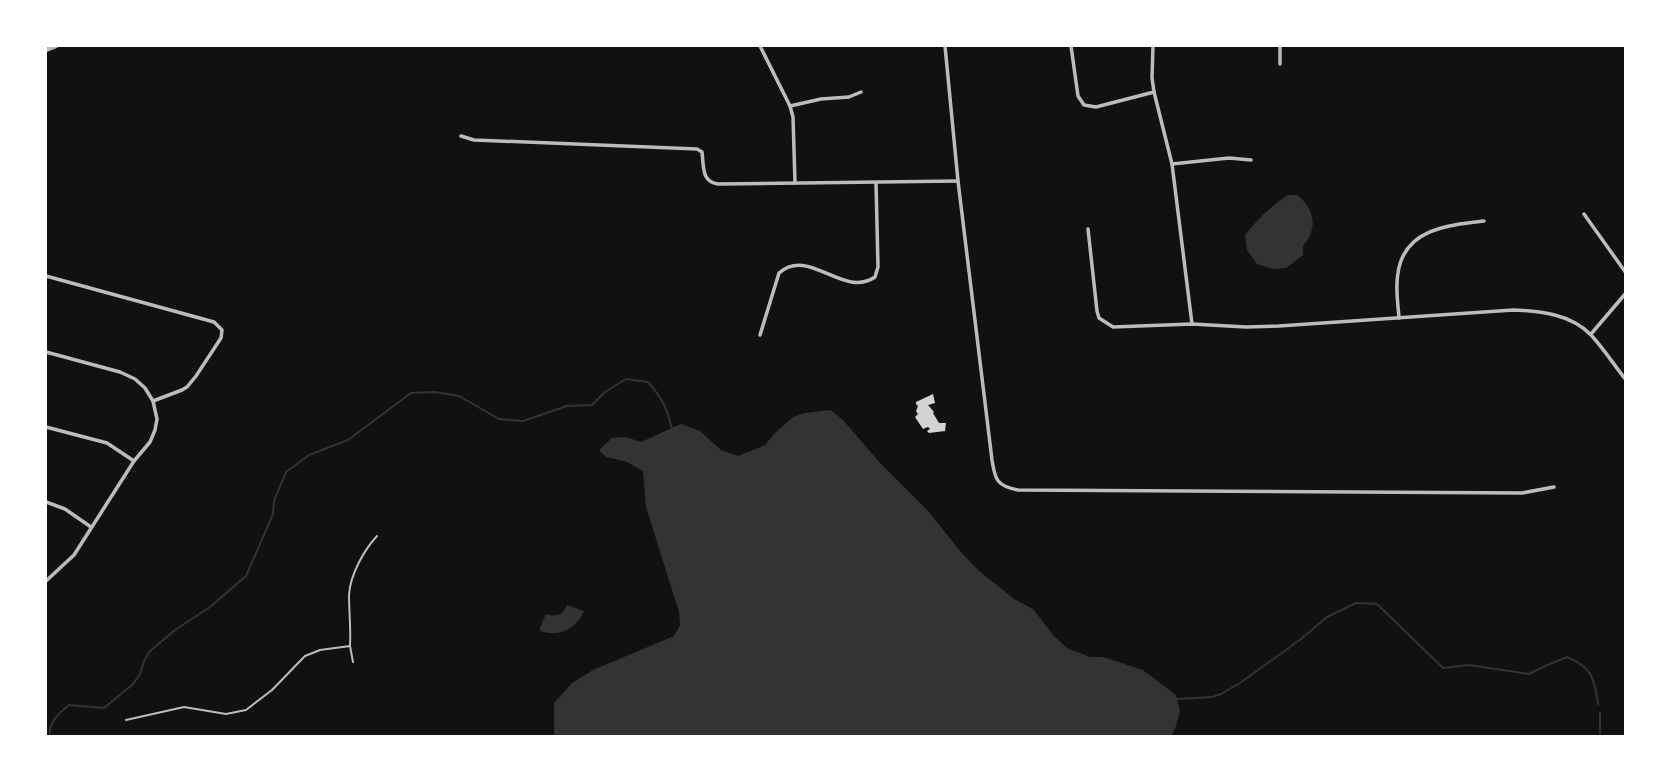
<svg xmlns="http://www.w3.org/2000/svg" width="1671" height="782" font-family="Overpass,sans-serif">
<rect width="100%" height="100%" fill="#111"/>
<g fill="#333">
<path d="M1288,195H1297C1315,208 1318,230 1303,246V255L1286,268L1273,269L1257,264L1247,250L1245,235C1257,220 1272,205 1288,195Z"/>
<polygon points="831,410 843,420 881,464 929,512 960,551 978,570 1014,599 1033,609 1054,636 1067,648 1090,657 1103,657 1143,670 1176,695 1180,711 1175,729 1171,736 554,736 554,703 572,683 593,670 674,636 680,625 679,612 646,507 643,471 627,462 606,457 599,450 612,438 626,437 641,442 681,424 700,431 721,450 738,456 765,445 775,433 793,417 805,413"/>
<path d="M567,605L584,611C575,630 560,637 540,631V628L545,616L547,614C557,618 563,614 567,605Z"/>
</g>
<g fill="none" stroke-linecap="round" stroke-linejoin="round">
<g stroke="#333" stroke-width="2">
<path d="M1177,699L1212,697L1221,694L1240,683L1301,639L1327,617L1356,603L1377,604L1443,668L1469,665L1529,674L1545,666L1567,657C1593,668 1594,678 1598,704"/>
<path d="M50,736C48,723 59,713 69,705L104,708L133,684L140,674L144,661L150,651L175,630L210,607L246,576L273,514L274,501L286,472L309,455L348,440L411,393L435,392L459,396L499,419L523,421L567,406L592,405L605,392L626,379L648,382C662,398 667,408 672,429"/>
<polyline points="1600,736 1600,713"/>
</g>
</g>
<polygon fill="#d3d3d3" points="933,394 935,403 928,405 934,412 933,413 939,423 946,423 945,431 929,433 927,431 930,429 928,427 923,429 915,417 918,414 916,411 918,406 916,404 916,402"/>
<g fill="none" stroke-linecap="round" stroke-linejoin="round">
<g stroke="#bcbcbc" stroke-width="2">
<path d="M350,645C351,628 349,612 349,595C350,575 364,550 377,536"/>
<polyline points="126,720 184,707 226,714 246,710 272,690 305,656 320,650 350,646 353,662"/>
</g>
<g stroke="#bcbcbc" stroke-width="3.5">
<polyline points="760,46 790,106 793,117 795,183"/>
<path d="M945,46L958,181L992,460C995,480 997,486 1018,490L1522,493L1554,487"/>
<polyline points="1071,46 1078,96 1084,105 1096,107 1154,92"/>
<polyline points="1153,46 1152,78 1154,92 1172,164 1192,324"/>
<polyline points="1280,64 1280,46"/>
<polyline points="790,106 821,99 849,97 861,92"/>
<path d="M461,136L474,140L697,149L702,152C704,167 701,181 718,184L958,181"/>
<polyline points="1172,164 1229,158 1251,160"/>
<polyline points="1584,214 1626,273"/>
<path d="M1088,229L1097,311L1099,318L1113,327L1192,324L1246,327L1279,326L1513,310C1540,311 1571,314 1591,335C1604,349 1614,365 1626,380"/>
<polyline points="46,276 214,322 222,330 221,338 196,376 187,387 182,390 153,401"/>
<path d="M1399,318C1398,303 1395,288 1398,273C1404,229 1448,225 1484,221"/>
<polyline points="1591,334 1626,293"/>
<path d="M760,335L779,273C809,246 843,299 875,277L878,267L876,183"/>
<polyline points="46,352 120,372 135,379 145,388 153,401 157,419 155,430 150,442 134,461 74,555 46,581"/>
<polyline points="46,427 107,443 134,461"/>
<polyline points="46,502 65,509 91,527"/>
</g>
<polyline stroke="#bcbcbc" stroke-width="4.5" points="46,50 56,46"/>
</g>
<rect width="1671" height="782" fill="none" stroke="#ffffff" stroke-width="94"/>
</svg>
